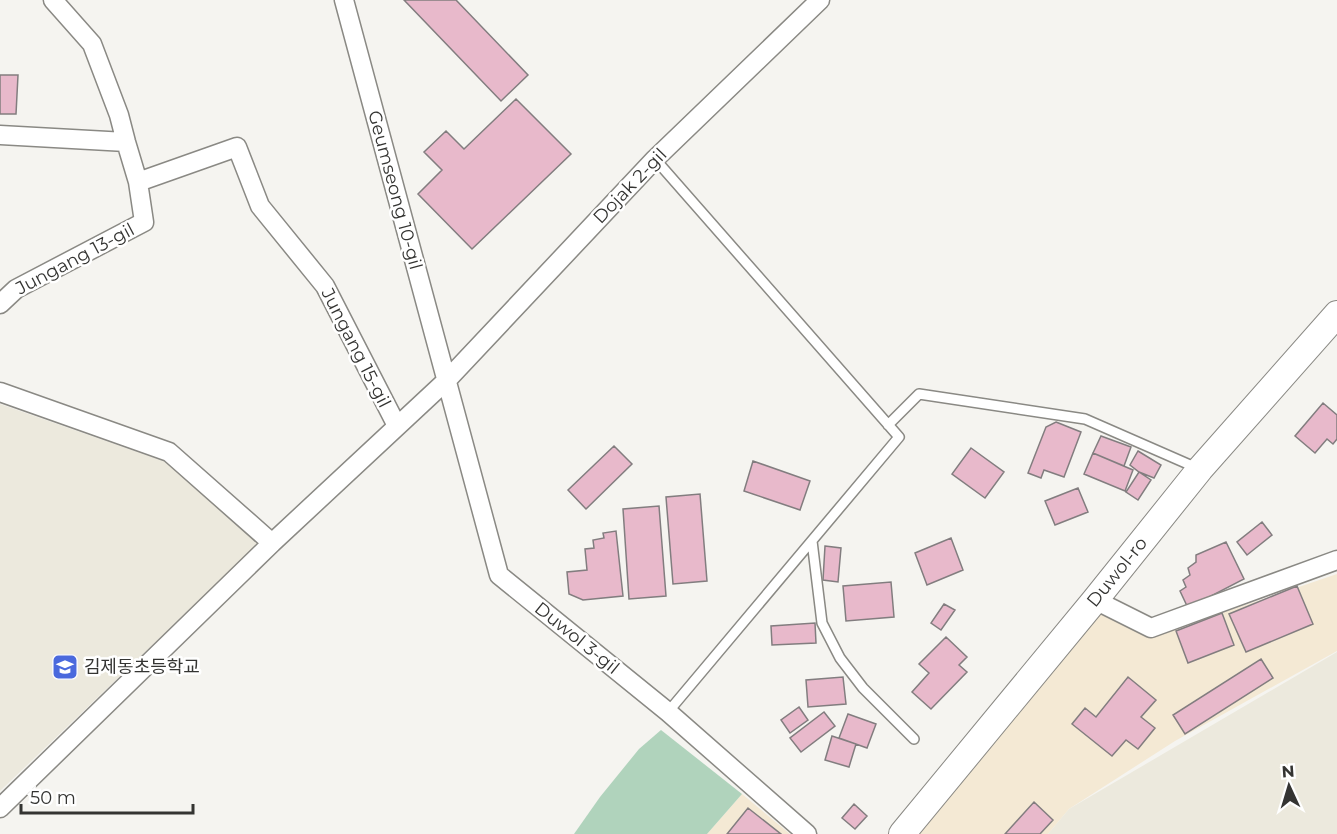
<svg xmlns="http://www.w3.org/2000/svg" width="1337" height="834" font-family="Montserrat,'Noto Sans KR',sans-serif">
  <rect width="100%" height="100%" fill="#f5f4f0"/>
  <path fill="#f4e9d4" d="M 1337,574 L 1337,651 L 1175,741 L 1069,809 L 1048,834 L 913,834 L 1096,609 L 1151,637 Z
    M 742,794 L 790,834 L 707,834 Z"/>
  <path fill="#ece9dd" d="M 0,404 L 166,462 L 259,543 L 0,791 Z
    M 1337,652 L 1337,834 L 1048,834 L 1069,809 Z"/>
  <path fill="#b0d3bc" d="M 661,730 L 742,794 L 707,834 L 574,834 L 600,797 L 639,749 Z"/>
  <path fill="#e8b9cb" stroke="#827d7f" stroke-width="1.5" d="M 404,0 L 456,0 L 528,75 L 501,101 Z
    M 0,75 L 18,75 L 16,114 L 0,114 Z
    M 516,99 L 571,154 L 472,249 L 418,194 L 442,170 L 424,152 L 446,131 L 464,149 Z
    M 1323,403 L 1337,415 L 1337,439 L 1333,444 L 1327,439 L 1315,453 L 1295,436 Z
    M 1056,422 L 1081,432 L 1064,477 L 1044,470 L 1041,478 L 1028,473 L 1046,427 Z
    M 1101,436 L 1131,447 L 1124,466 L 1093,453 Z
    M 614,446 L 632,464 L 586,509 L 568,490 Z
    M 971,448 L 1004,472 L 985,498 L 952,474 Z
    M 1138,451 L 1161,465 L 1154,478 L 1139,472 L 1130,465 Z
    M 1093,453 L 1133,470 L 1125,491 L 1084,474 Z
    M 753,461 L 810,481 L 800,510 L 744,491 Z
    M 1139,472 L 1151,480 L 1138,500 L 1126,492 Z
    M 1078,488 L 1088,512 L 1055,525 L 1045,501 Z
    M 700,494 L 707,581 L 673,584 L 666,497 Z
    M 659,506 L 666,596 L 629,599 L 623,509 Z
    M 1262,522 L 1272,535 L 1247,555 L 1237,542 Z
    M 616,531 L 623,596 L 583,600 L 569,594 L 567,572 L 587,570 L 585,549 L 594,548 L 593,540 L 604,538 L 603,533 Z
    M 951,538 L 963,570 L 927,585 L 915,553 Z
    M 1226,542 L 1244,579 L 1188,608 L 1180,591 L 1186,587 L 1183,580 L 1190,575 L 1188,568 L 1196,562 L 1196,555 Z
    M 825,546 L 841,548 L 838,582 L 823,580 Z
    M 891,582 L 894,617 L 846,621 L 843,586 Z
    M 1297,586 L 1313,624 L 1246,652 L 1229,614 Z
    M 944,604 L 955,610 L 941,630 L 931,623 Z
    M 1222,613 L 1234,645 L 1188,663 L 1176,631 Z
    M 815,623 L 816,643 L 772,645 L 771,626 Z
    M 946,637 L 967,657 L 959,665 L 967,672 L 931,709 L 912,692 L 929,673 L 919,664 Z
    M 1261,659 L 1273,678 L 1185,734 L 1173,715 Z
    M 843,677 L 846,704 L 808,707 L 806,680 Z
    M 1128,677 L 1156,700 L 1141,717 L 1155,728 L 1138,749 L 1126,740 L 1112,756 L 1072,724 L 1085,708 L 1096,717 Z
    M 799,707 L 808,720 L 790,733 L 781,720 Z
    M 824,712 L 835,726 L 801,752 L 790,738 Z
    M 848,714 L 876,724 L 867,748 L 839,738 Z
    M 832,736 L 856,744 L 849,767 L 825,760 Z
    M 1034,802 L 1053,820 L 1040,834 L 1005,834 Z
    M 854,804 L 867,816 L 855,829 L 842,818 Z
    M 748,808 L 781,834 L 727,834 Z"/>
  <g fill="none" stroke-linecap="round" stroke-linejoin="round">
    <g stroke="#8a8984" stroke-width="12">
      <path id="service" d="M 655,159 L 899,437 L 668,712
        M 888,425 L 919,394 L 1085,419 L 1197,468
        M 812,541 L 822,623 L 840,658 L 863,688 L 914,739"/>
    </g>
    <g stroke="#8a8984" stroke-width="21">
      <path id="minor" d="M 344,0 L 499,575 L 668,712 L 807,834
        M 0,135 L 126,142
        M 138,182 L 237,147 L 260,206 L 325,286 L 397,426
        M 0,304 L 16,289 L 144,222 L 138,182 L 126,142 L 119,115 L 92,44 L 53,0
        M 0,392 L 169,452 L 272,543
        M 1095,600 L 1151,628 L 1337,560
        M 0,808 L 272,543 L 447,380 L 655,159 L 820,0"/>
    </g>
    <g stroke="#8a8984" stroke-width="28">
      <path id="secondary" d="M 902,834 L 1095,600 L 1200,469 L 1337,314"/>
    </g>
    <use href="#service" stroke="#fff" stroke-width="9"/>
    <use href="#minor" stroke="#fff" stroke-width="18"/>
    <use href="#secondary" stroke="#fff" stroke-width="26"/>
  </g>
  <defs>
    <g id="school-square" transform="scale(1.35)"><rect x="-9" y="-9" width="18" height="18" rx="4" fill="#4a69dd" stroke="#fff"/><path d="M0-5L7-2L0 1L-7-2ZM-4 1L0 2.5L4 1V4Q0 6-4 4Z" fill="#fff"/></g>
  </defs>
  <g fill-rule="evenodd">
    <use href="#school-square" x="65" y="667"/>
  </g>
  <g text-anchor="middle" stroke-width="5" stroke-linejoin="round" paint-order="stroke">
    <g font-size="18" fill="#343432" stroke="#fff">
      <text transform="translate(630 186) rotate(-46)" y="6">Dojak 2-gil</text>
      <text transform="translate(395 190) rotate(75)" y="6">Geumseong 10-gil</text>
      <text transform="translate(75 259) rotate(-28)" y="6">Jungang 13-gil</text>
      <text transform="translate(356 348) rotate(63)" y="6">Jungang 15-gil</text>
      <text transform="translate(1117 572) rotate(-51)" y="6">Duwol-ro</text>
      <text transform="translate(577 638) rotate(39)" y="6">Duwol 3-gil</text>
    </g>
    <g font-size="18" fill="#343432" stroke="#fff" text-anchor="start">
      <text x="84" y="673">김제동초등학교</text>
    </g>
  </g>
  <g transform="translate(1289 786) rotate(356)" stroke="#ffffff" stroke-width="4.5" paint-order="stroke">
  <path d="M0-4.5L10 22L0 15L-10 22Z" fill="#343432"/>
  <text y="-9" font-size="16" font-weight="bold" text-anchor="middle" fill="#343432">N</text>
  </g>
  <path d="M21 804v9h172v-9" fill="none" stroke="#343432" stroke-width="3"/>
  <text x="30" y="804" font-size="18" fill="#343432" stroke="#ffffff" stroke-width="4.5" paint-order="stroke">50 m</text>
</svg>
